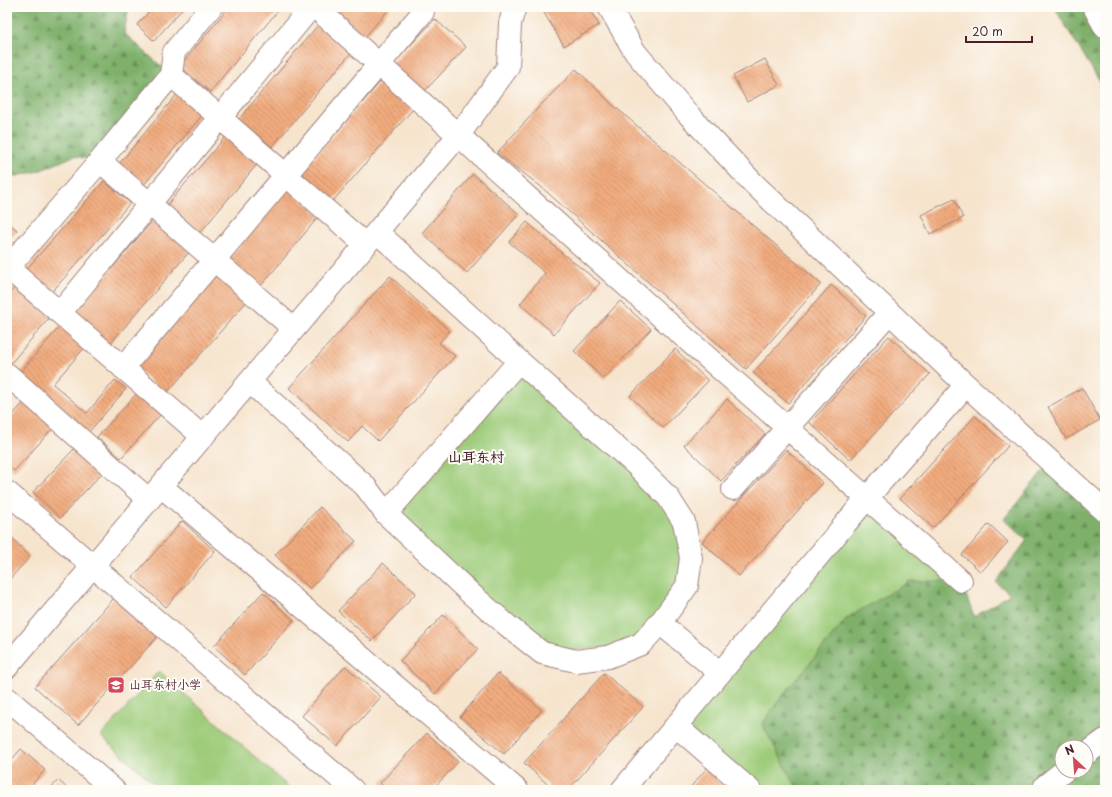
<svg xmlns="http://www.w3.org/2000/svg" width="1112" height="797" font-family="'Playpen Sans','LXGW WenKai TC',sans-serif">
  <defs>
    <pattern id="forest-firs" width="22" height="20" patternUnits="userSpaceOnUse"><rect width="22" height="20" fill="#7eb06a"/><path d="M5 1l3.5 6h-7zM16 11l3.5 6h-7z" fill="#698f57"/></pattern>
    <pattern id="building-back-hatch" width="6" height="6" patternUnits="userSpaceOnUse"><rect width="6" height="6" fill="#f1ab7e"/><path d="M-1 5l2 2M0 0l6 6M5-1l2 2" fill="none" stroke="#c58b67"/></pattern>
  </defs>
  <rect width="100%" height="100%" fill="#fdfcf7"/>
  <filter id="ink" filterUnits="userSpaceOnUse"><feTurbulence type="fractalNoise" baseFrequency=".025" numOctaves="2"/><feDisplacementMap in="SourceGraphic" scale="8" xChannelSelector="R" yChannelSelector="G"/><feConvolveMatrix kernelMatrix="1 2 1 2 8 2 1 2 1" color-interpolation-filters="sRGB"/></filter>
  <filter id="wash" filterUnits="userSpaceOnUse"><feTurbulence type="fractalNoise" baseFrequency=".012" numOctaves="4" result="noise"/><feDisplacementMap in="SourceGraphic" scale="16" xChannelSelector="R" yChannelSelector="G"/><feGaussianBlur stdDeviation="0.9" result="paint"/><feColorMatrix in="noise" values="0 0 0 0 0 0 0 0 0 0 0 0 0 0 0 0 0 1.4 0 .05"/><feComposite in="paint" operator="in"/></filter>
  <g filter="url(#wash)">
    <rect width="100%" height="100%" fill="#f6e4cd"/>
    <path fill="url(#forest-firs)" stroke="#64684a" fill-rule="evenodd" d="M 7,7 L 129,7 L 124,33 L 171,75 L 100,161 L 74,156 L 39,171 L 7,178 Z
      M 1055,7 L 1105,7 L 1105,90 L 1060,17 Z
      M 1050,462 L 1105,511 L 1105,790 L 798,790 L 762,724 L 779,700 L 847,618 L 910,581 L 961,581 L 974,617 L 1010,594 L 996,582 L 1027,540 L 1004,519 ZM 1062,747 L 1086,747 L 1086,771 L 1062,771 Z"/>
    <path fill="#9ecc7a" stroke="#747652" d="M 519,361 L 668,497 L 691,558 L 641,644 L 542,653 L 386,514 Z
      M 867,498 L 961,581 L 910,581 L 847,618 L 779,700 L 762,724 L 798,790 L 750,790 L 676,726 Z
      M 159,671 L 292,790 L 161,790 L 101,736 Z"/>
    <g id="blocks">
      <path fill="url(#building-back-hatch)" d="M 153,7 L 184,7 L 154,41 L 137,25 Z
        M 229,7 L 281,7 L 210,92 L 180,66 Z
        M 336,7 L 391,7 L 365,37 L 334,9 Z
        M 542,7 L 588,7 L 599,25 L 564,46 L 541,8 Z
        M 435,19 L 466,47 L 423,93 L 392,65 Z
        M 318,25 L 351,53 L 272,147 L 239,119 Z
        M 765,59 L 779,85 L 747,102 L 733,76 Z
        M 576,69 L 613,105 L 650,137 L 821,284 L 746,369 L 539,185 L 497,153 L 537,109 Z
        M 381,81 L 413,109 L 333,201 L 301,173 Z
        M 179,92 L 204,113 L 143,186 L 118,165 Z
        M 227,135 L 259,162 L 199,234 L 166,206 Z
        M 473,174 L 519,214 L 467,273 L 422,233 Z
        M 104,181 L 130,203 L 51,293 L 25,271 Z
        M 288,189 L 320,215 L 260,287 L 228,260 Z
        M 954,199 L 963,218 L 930,234 L 921,215 Z
        M 154,219 L 190,251 L 109,345 L 73,314 Z
        M 7,222 L 17,230 L 7,241 Z
        M 527,222 L 562,253 L 600,283 L 554,334 L 520,304 L 545,273 L 509,242 Z
        M 216,274 L 247,301 L 166,394 L 135,367 Z
        M 390,276 L 450,331 L 439,343 L 455,356 L 378,441 L 362,426 L 348,442 L 289,388 Z
        M 831,285 L 866,316 L 788,403 L 753,373 Z
        M 16,286 L 51,316 L 11,363 L 7,359 L 7,296 Z
        M 620,301 L 651,329 L 604,379 L 574,351 Z
        M 61,325 L 86,346 L 53,384 L 87,413 L 115,380 L 126,389 L 88,433 L 19,374 Z
        M 889,336 L 930,374 L 850,460 L 810,423 Z
        M 675,349 L 708,381 L 663,428 L 630,396 Z
        M 1082,388 L 1100,420 L 1066,439 L 1048,407 Z
        M 138,392 L 162,413 L 121,458 L 97,437 Z
        M 727,399 L 765,434 L 721,481 L 684,445 Z
        M 26,400 L 55,426 L 14,471 L 7,464 L 7,421 Z
        M 975,416 L 1008,446 L 933,528 L 900,498 Z
        M 76,447 L 103,472 L 60,518 L 33,492 Z
        M 786,450 L 823,483 L 739,576 L 702,542 Z
        M 320,507 L 356,541 L 310,589 L 275,555 Z
        M 182,521 L 215,551 L 166,607 L 133,577 Z
        M 989,524 L 1008,542 L 981,572 L 962,555 Z
        M 7,532 L 30,557 L 7,582 Z
        M 383,563 L 416,593 L 372,641 L 338,611 Z
        M 263,592 L 294,620 L 245,675 L 214,646 Z
        M 115,597 L 158,636 L 78,725 L 35,687 Z
        M 443,615 L 478,649 L 435,694 L 400,661 Z
        M 345,666 L 381,697 L 337,746 L 302,716 Z
        M 498,673 L 542,710 L 504,754 L 460,717 Z
        M 604,673 L 643,707 L 568,790 L 554,790 L 524,763 Z
        M 427,733 L 458,762 L 432,790 L 387,790 L 380,783 Z
        M 21,749 L 45,770 L 27,790 L 7,790 L 7,765 Z
        M 707,768 L 734,790 L 688,790 Z
        M 58,780 L 69,790 L 49,790 Z"/>
    </g>
  </g>
  <g filter="url(#ink)">
    <use href="#blocks" fill-opacity="0" stroke="#a0827c" stroke-width="1"/>
    <g fill="none" stroke-linecap="round" stroke-linejoin="round">
      <g stroke="#a0827c" stroke-width="24">
        <path id="minor" d="M 315,7 L 666,321 L 961,581
          M 609,7 L 635,52 L 687,113 L 753,183 L 966,385 L 1105,511
          M 1094,7 L 1105,27
          M 171,75 L 366,245
          M 100,161 L 294,329
          M 8,268 L 203,437
          M 7,269 L 100,161 L 171,75 L 174,52 L 211,7
          M 60,313 L 311,7
          M 123,368 L 423,12
          M 7,374 L 149,500
          M 250,382 L 365,486 L 386,514 L 470,593 L 508,626 L 542,653 L 576,661 L 608,657 L 641,644 L 660,623 L 687,586 L 691,558 L 684,522 L 668,497 L 636,465 L 519,361 L 377,232
          M 161,486 L 517,790
          M 733,489 L 889,313
          M 7,492 L 353,790
          M 386,514 L 519,361
          M 660,623 L 720,673
          M 7,667 L 458,136 L 508,67 L 510,23 L 515,7
          M 7,698 L 114,790
          M 676,726 L 750,790
          M 1086,754 L 1105,740
          M 622,790 L 867,498 L 966,385
          M 1043,790 L 1045,786 L 1064,771"/>
      </g>
      <use href="#minor" stroke="#fff" stroke-width="22"/>
    </g>
  </g>
  <defs>
    <g id="school-square" transform="scale(0.9)"><rect x="-9" y="-9" width="18" height="18" rx="4" fill="#d1495b" stroke="#fdfcf7"/><path d="M0-5L7-2L0 1L-7-2ZM-4 1L0 2.5L4 1V4Q0 6-4 4Z" fill="#fff"/></g>
  </defs>
  <g fill-rule="evenodd">
    <use href="#school-square" x="116" y="685"/>
  </g>
  <g text-anchor="middle" stroke-width="4" stroke-linejoin="round" paint-order="stroke">
    <g font-size="12" fill="#4a1f2b" stroke="#fdfcf7" text-anchor="start">
      <text x="129" y="689">山耳东村小学</text>
    </g>
    <g font-size="14" font-weight="bold" fill="#4a1f2b" stroke="#fdfcf7">
      <text x="476" y="462">山耳东村</text>
    </g>
  </g>
  <rect width="1112" height="797" fill="none" stroke="#fdfcf7" stroke-width="24"/>
  <g transform="translate(1074 759) rotate(334)"><circle r="19" fill="#fdfcf7" stroke="#b5a4a5"/>
  <path d="M0-3L7 15L0 10L-7 15Z" fill="#d1495b"/>
  <text y="-6" font-size="11" font-weight="bold" text-anchor="middle" fill="#4a1f2b">N</text>
  </g>
  <path d="M966 36v6h66v-6" fill="none" stroke="#4a1f2b" stroke-width="2"/>
  <text x="972" y="36" font-size="12" fill="#4a1f2b" stroke="#fdfcf7" stroke-width="3" paint-order="stroke">20 m</text>
</svg>
